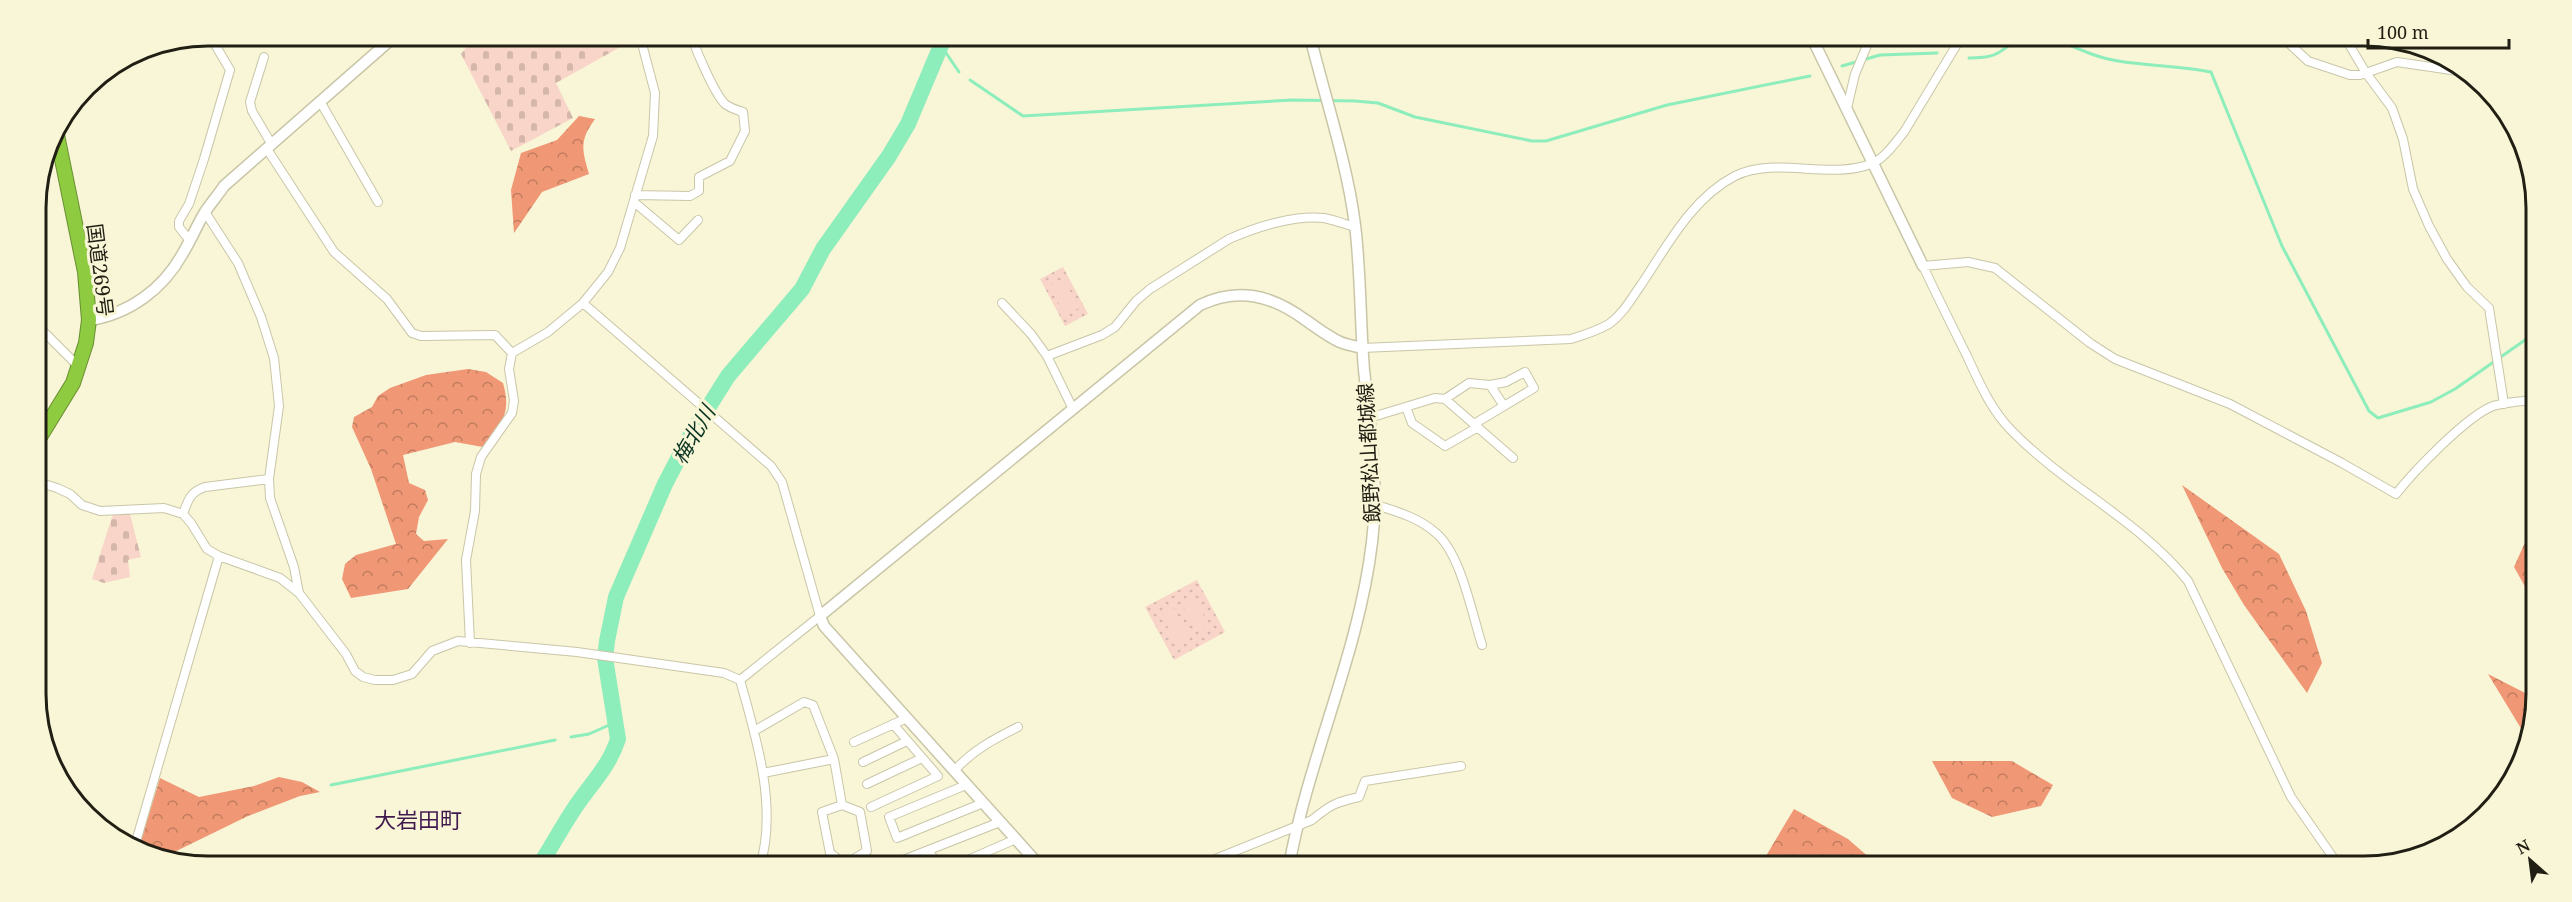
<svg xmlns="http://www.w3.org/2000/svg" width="2572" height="902" font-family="'Noto Serif','Noto Sans JP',serif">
  <defs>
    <pattern id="grass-dots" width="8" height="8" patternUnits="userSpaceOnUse" patternTransform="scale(1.5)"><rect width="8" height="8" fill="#f8d5c8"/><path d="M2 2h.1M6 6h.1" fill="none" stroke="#d4b6ab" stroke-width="1.8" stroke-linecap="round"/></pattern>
    <pattern id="forest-crowns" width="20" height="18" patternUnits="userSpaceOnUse" patternTransform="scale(1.5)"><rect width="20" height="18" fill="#f09875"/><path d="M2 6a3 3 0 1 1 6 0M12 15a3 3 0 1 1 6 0" fill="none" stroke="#c27b5f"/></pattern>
    <pattern id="cemetery-stones" width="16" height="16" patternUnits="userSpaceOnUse" patternTransform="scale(1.5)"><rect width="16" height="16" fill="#f8d5c8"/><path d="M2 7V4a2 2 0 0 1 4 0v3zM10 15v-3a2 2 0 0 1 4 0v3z" fill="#d4b6ab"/></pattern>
  </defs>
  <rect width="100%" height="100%" fill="#f9f5d7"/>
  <path fill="url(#grass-dots)" d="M 1063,267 L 1088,314 L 1065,326 L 1040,279 Z
    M 1197,580 L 1225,632 L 1174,660 L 1145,607 Z"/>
  <path fill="url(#forest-crowns)" d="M 579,116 L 595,119 C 579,141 582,150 589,174 L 542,192 L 514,233 L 511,190 L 521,153 L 557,140 Z
    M 468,369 L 486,372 L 503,383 C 512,414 501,424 483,447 L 455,442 L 403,455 L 409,483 L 425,490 L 428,500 L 419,517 L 416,534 L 424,541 L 448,539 L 408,589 L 351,598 L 342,579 L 345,564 L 356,555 L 396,544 L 371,469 L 352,427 L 354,417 L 372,407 L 378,396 L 390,388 L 426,375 Z
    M 2182,485 L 2279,554 L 2306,611 L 2322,663 L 2307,693 L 2244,605 L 2222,568 Z
    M 2532,527 L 2535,527 L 2536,595 L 2527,590 L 2514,567 Z
    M 2488,674 L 2535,698 L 2528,740 Z
    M 1932,761 L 2012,761 L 2053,785 L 2041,806 L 1992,817 L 1952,798 Z
    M 279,777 L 302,782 L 320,792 L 300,796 L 248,816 L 162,858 L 153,857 L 139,847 L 160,778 L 199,797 L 254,786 Z
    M 1794,809 L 1848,839 L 1879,866 L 1760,866 Z"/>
  <path fill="url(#cemetery-stones)" d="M 475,36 L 640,36 L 556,83 L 573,118 L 511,151 L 461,54 Z
    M 113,514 L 130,514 L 141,557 L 128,560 L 130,577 L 104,583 L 92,579 Z"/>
  <path fill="#f8d5c8" d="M 1064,279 L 1079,308 L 1065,315 L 1049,286 Z
    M 1193,596 L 1209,625 L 1196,632 L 1181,603 Z
    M 1173,607 L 1189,636 L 1176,643 L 1161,614 Z"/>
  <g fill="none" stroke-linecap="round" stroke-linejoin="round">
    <path stroke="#8dedbb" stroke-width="3" d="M 2047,36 C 2070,45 2093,57 2118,61 C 2149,66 2180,66 2211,72 L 2282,246 L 2369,411 L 2378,418 L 2431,402 L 2455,389 L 2535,333
      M 942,47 L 959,72
      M 1969,58 C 2000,58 1998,52 2022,36
      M 1842,66 L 1880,55 L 1937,53
      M 970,80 L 1023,116 L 1292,100 L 1355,101 L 1378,103 L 1415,117 L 1532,141 L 1546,141 L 1667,105 L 1810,76
      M 571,737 L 589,734 L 616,722
      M 331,785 L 555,740"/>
    <path stroke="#8dedbb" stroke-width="16" d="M 539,866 C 552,846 563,825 576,806 C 591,784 610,765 618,739 L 605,658 L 607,641 L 616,597 L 665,484 L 689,438 L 728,376 L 802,289 L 823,249 L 889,156 L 908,124 L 945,36"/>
    <g stroke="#c9c6a8" stroke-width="10">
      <path id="street" d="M 2281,36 L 2308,61 L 2350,75 L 2360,75 L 2397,62 L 2458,71
        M 2344,36 L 2366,73 L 2392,108 L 2403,139 L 2413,189 L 2429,226 L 2447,259 L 2467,287 L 2489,308 L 2504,404
        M 264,57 L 250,102 L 252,111 L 272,145
        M 321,103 L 378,202
        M 1847,108 L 1855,74 L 1871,36
        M 267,149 L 334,252 L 387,299 L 412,333 L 421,336 L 495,335 L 512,353
        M 635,195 L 690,196 L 699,191 L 699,177 L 730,161 L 745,131 L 743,112 C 737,110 730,108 725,104 C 714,93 697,52 691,36
        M 634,202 L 679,240 L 698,220
        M 36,204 L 43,171
        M 205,212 L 238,263 L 261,317 L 274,358 L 279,406 L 269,479 L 270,498 L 294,567 L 299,593
        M 190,241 L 179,227 L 179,221 L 189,204 L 204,159 L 230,70 L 210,36
        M 583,303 L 771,466 L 782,482 L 820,616 L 740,680
        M 1002,303 L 1031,334 L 1047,356
        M 37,325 L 79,367
        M 1362,348 L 1571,339 C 1584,335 1597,331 1609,324 C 1623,314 1631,299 1641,285 C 1667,246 1692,198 1735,176 C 1776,156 1828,180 1871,164 C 1884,159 1895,143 1904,132 L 1962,36
        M 1445,399 L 1513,458
        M 1406,407 L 1412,423 L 1445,446 L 1478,427
        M 1073,409 L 1047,356 L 1102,335 L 1115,327 L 1136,301 L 1150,289 L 1229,239 C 1256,227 1294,215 1324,218 C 1334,220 1345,224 1355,227
        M 1369,418 L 1435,398 L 1445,399 L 1469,383 L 1490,385 L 1504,406 L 1534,388 L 1525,372 L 1506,382 L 1490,385
        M 1474,424 L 1504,406
        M 38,482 L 57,488 L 70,494 L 82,505 L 100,511 L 164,508 L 183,514 L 191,523 L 207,549 L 219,556 L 280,578 L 299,593 L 346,654 L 355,671 L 363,677 L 375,680 L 393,680 L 412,674 L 432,651 L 458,641 L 577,652 L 724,673 L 740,680
        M 1373,504 C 1395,511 1418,517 1436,533 C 1461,554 1472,614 1482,645
        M 183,514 C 188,500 190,492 205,487 L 269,479
        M 470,643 L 466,560 L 475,511 L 476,474 L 481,457 L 512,413 L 514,401 L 509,369 L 512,353 L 548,332 L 583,303 L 608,272 L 620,248 L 653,136 L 655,93 L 641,40 L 647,36
        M 740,680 C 756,737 778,807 760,866
        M 754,731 L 804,702 L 813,705 L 834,759 L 842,805 L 860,812 L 867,851 L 845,864 L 830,853 L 822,812 L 842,805
        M 854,742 L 907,718
        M 863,762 L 907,741
        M 954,771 C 973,750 994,739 1018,727
        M 763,773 L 834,759
        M 867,784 L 922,758
        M 966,785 L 889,817 L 897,838 L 983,803
        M 871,807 L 938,776 L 893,724
        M 135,845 L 219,556
        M 929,851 L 938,866
        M 888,866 L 1000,822
        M 954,866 L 1016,839
        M 1015,866 L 1033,858
        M 1198,866 L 1312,820 C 1330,805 1336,802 1359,797 L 1365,781 L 1461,766
        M 2339,866 L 2291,797 L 2188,581 C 2139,520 2065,486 2011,430 C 1991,410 1979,382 1967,356 C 1952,326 1937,296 1923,266 L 1968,262 L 1995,268 L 2090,343 L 2115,359 L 2230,404 L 2342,463 L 2396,494 C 2414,471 2467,416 2493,406 C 2506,402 2522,401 2535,400"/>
    </g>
    <g stroke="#c9c6a8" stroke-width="13">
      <path id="secondary" d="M 1811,36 L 1923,266
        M 89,320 C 130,314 164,288 183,253 C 191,240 197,225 205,212 C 211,203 218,195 224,186 L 395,36
        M 1040,866 L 824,626 L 820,616 L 1200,305 C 1238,287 1271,295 1304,319 C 1316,327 1327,336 1340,342 C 1347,345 1355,346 1362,348
        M 1289,866 C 1309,756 1359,653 1372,542 C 1379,486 1370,425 1364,370 C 1360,322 1361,273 1355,225 C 1347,162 1325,98 1310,36"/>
    </g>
    <g stroke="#688f31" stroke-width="16">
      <path id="highway" d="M 38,440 L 73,383 L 86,343 L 89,320 L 85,272 L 56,130"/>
    </g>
    <use href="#street" stroke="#fff" stroke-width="8"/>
    <use href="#secondary" stroke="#fff" stroke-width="10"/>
    <use href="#highway" stroke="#8ecb41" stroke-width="14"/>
  </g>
  <g text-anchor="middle" stroke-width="6" stroke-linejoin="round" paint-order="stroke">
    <g font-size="20" fill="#211f14" stroke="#f9f5d7">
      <text transform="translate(100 270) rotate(83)" y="7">国道269号</text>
      <text transform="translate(1369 453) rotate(-93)" y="7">飯野松山都城線</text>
    </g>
    <g font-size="21" font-style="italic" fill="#093421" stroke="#f9f5d7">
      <text transform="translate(694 435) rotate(-60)" y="7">梅北川</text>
    </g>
    <g font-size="22" fill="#3f194e" stroke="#f9f5d7">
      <text x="418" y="828">大岩田町</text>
    </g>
  </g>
  <path d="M0 0H2572V902H0ZM208 46H2364A162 162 0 0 1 2526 208V694A162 162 0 0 1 2364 856H208A162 162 0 0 1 46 694V208A162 162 0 0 1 208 46Z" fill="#f9f5d7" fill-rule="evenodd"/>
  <path fill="none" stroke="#211f14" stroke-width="3" d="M208 46H2364A162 162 0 0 1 2526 208V694A162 162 0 0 1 2364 856H208A162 162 0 0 1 46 694V208A162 162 0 0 1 208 46Z"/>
  <g transform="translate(2530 860) rotate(332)" stroke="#f9f5d7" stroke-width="4.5" paint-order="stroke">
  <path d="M0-4.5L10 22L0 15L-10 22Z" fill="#211f14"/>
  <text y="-9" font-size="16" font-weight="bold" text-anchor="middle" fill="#211f14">N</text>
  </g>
  <path d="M2368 39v9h141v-9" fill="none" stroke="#211f14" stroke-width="3"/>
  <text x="2377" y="39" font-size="18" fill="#211f14" stroke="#f9f5d7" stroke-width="4.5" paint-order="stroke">100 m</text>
</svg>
